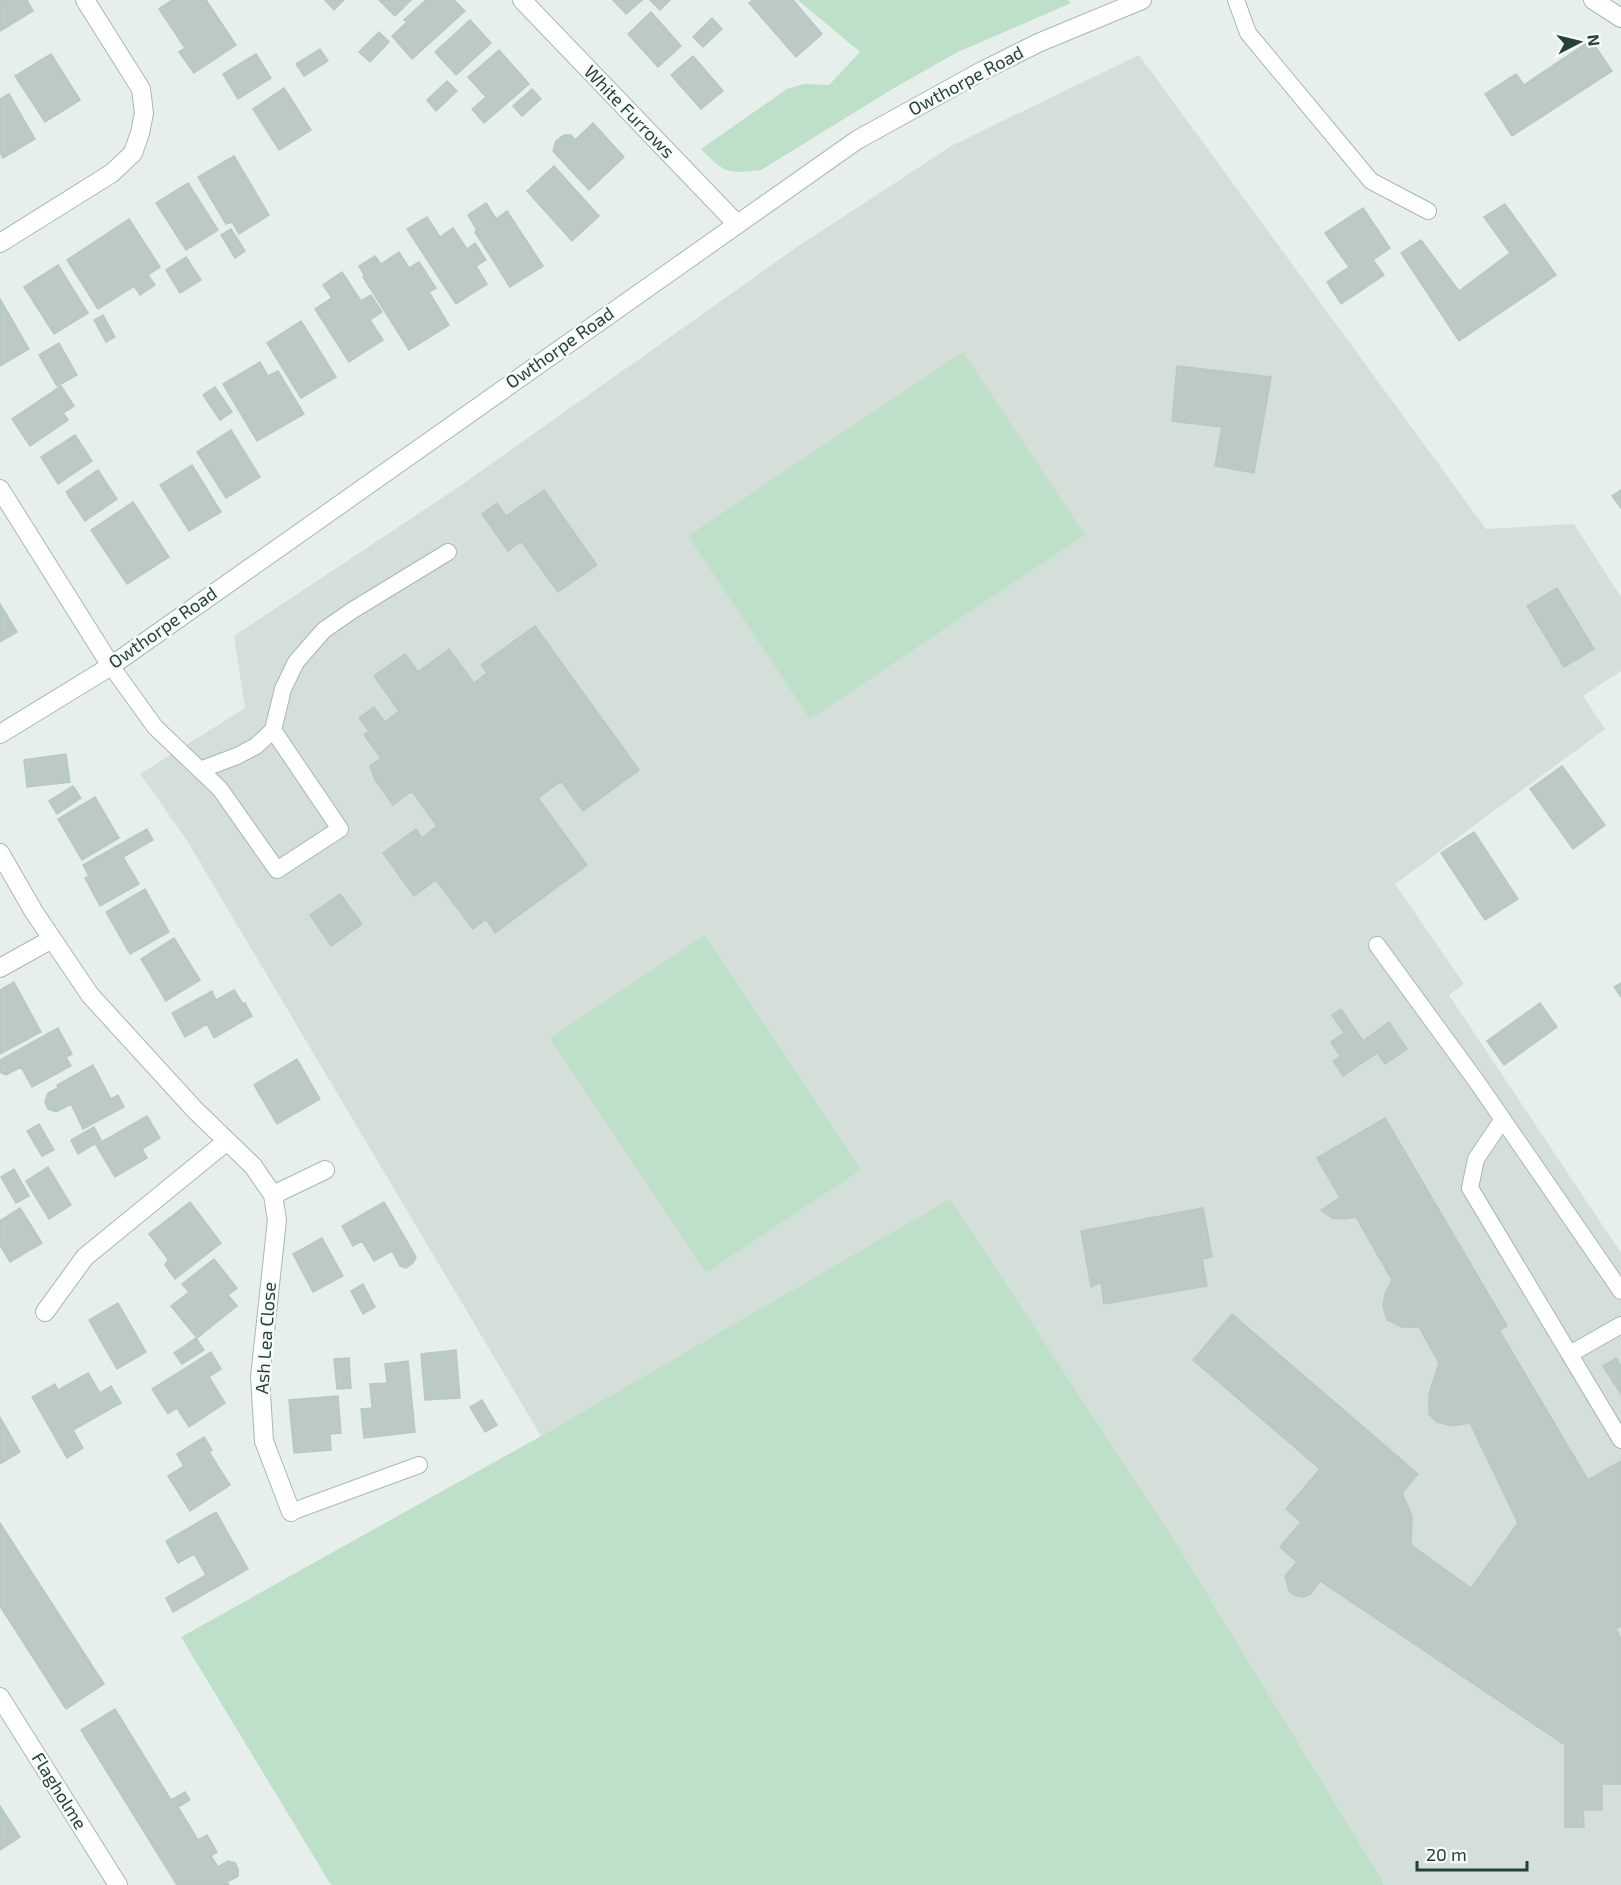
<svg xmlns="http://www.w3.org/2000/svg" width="1621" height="1885" font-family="'Exo 2',sans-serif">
  <rect width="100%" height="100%" fill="#e6efeb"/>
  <path fill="#d4dfda" d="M 1139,55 L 1486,529 L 1574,524 L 1621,597 L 1621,671 L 1583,696 L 1605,729 L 1395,884 L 1464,984 L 1449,995 L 1621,1253 L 1621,1885 L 1385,1885 L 1175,1541 L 950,1200 L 541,1436 L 186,839 L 140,774 L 245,708 L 234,636 L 460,486 L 797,247 L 953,145 Z"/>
  <path fill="#bfe0c8" d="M 798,0 L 1068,0 L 1071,3 L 956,53 L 894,88 L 761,170 C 726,174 725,173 701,149 L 787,89 L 804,84 L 829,85 L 860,52 Z
    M 963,352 L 1085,535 L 810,719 L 688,536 Z
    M 705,935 L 861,1170 L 706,1273 L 550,1038 Z
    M 950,1199 L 1175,1541 L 1385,1885 L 331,1885 L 181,1637 L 541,1436 Z"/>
  <path fill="#bbcac4" stroke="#b8c9c2" stroke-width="1.5" d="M 2,0 L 27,0 L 33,11 L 0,31 L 0,1 Z
    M 172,0 L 206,0 L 236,45 L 194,73 L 179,52 L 185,48 L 159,9 Z
    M 325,0 L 344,0 L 334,10 Z
    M 379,0 L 411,0 L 395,16 Z
    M 426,0 L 454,0 L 465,11 L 412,59 L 392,36 L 407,22 L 404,20 Z
    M 613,0 L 642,0 L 626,14 Z
    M 650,0 L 670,0 L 660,10 Z
    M 753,0 L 793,0 L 822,34 L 796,57 L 749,3 Z
    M 651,12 L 681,46 L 658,67 L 628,34 Z
    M 712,18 L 722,29 L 703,47 L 693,37 Z
    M 470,20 L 491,43 L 456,75 L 435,52 Z
    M 379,32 L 389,42 L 370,62 L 359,52 Z
    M 1591,40 L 1612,71 L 1512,136 L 1485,94 L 1516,74 L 1524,85 Z
    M 320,49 L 328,61 L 304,76 L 296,64 Z
    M 499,50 L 529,84 L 484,123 L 472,109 L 486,97 L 468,77 Z
    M 51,54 L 80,100 L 45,122 L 15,76 Z
    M 256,54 L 271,78 L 238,99 L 223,74 Z
    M 693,56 L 723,91 L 701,109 L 671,75 Z
    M 447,81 L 457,91 L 436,111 L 427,100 Z
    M 284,88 L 311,130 L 279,150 L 253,109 Z
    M 532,89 L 541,99 L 522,116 L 513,106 Z
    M 9,94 L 35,139 L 3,158 L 0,152 L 0,99 Z
    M 593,123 L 624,157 L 589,190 L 553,151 L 556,141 L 564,135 L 571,135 L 575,140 Z
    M 234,156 L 269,215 L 239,234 L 232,222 L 226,224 L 198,177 Z
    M 554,166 L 599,216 L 572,241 L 527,191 Z
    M 188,183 L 218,230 L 186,250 L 156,203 Z
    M 486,203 L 496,219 L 507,211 L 543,266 L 510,287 L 475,232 L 477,230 L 468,215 Z
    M 1505,204 L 1556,275 L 1459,341 L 1401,253 L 1421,240 L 1459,291 L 1510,253 L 1484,217 Z
    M 1363,208 L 1390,248 L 1373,260 L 1384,275 L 1341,304 L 1327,282 L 1349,267 L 1325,233 Z
    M 427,217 L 440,237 L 453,228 L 467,249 L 475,243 L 486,260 L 476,266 L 487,284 L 456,304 L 407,229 Z
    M 129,219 L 160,267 L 148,275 L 155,285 L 140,295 L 134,286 L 98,309 L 67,260 Z
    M 231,229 L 245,251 L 235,258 L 221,235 Z
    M 399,252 L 409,268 L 419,262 L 436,288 L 429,292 L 449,325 L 409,350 L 363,277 L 364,275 L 359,266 L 375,256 L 381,264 Z
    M 186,257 L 201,280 L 180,293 L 166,270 Z
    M 58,265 L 88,313 L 54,334 L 24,287 Z
    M 342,272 L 361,301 L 371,295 L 382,312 L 370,320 L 383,340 L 349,362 L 315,309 L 332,298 L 323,285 Z
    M 0,299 L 29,349 L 0,366 Z
    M 103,315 L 115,337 L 106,342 L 94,320 Z
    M 301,321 L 336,377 L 301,398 L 267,343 Z
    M 59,343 L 77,375 L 57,386 L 39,355 Z
    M 260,362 L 268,376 L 278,371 L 304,414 L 257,441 L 223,384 Z
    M 1177,366 L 1271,377 L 1254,473 L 1215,466 L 1222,427 L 1172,421 Z
    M 61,386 L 74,406 L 63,413 L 68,420 L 30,446 L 12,419 Z
    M 215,387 L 232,412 L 220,420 L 203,395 Z
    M 231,430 L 260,477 L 226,498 L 197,452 Z
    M 75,435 L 92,461 L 58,484 L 41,457 Z
    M 192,465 L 221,512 L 189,531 L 160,485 Z
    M 98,470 L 117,499 L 85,521 L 66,492 Z
    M 544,490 L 597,565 L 558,592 L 521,541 L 508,551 L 482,514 L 497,503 L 506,516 Z
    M 1621,490 L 1621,508 L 1612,496 Z
    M 133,502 L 169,557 L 127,584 L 91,530 Z
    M 1557,588 L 1594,649 L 1564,667 L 1527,606 Z
    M 0,604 L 17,632 L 0,642 Z
    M 535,626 L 639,770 L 583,811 L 561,781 L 538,798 L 587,865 L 495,933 L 486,919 L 473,929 L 436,880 L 414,896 L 383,853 L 416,829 L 422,838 L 437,826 L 412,791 L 393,805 L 375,780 L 370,766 L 381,758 L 364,735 L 369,731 L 359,718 L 374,707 L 385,722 L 399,711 L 374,676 L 405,654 L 418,672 L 449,649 L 474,683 L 487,673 L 481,665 Z
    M 66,754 L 70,782 L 27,787 L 24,760 Z
    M 1562,766 L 1605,825 L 1573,849 L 1530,789 Z
    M 73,786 L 81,798 L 57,814 L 49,801 Z
    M 95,797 L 119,838 L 82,860 L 58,819 Z
    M 147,829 L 153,840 L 123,857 L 139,884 L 100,906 L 85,878 L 89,876 L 83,865 Z
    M 1474,832 L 1518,899 L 1485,920 L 1441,853 Z
    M 145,889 L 169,932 L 130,954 L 106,912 Z
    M 340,894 L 362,924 L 331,946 L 310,915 Z
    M 174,938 L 200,980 L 166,1001 L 141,959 Z
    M 14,982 L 41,1032 L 0,1054 L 0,990 Z
    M 1621,983 L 1621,997 L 1614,987 Z
    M 234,990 L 243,1004 L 245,1003 L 252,1016 L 214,1038 L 207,1024 L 185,1037 L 172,1013 L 212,991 L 216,1000 Z
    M 1540,1003 L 1557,1027 L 1504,1065 L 1487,1041 Z
    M 1341,1009 L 1363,1041 L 1389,1022 L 1407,1049 L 1385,1064 L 1377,1053 L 1343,1076 L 1333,1061 L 1340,1056 L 1331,1042 L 1344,1033 L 1332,1015 Z
    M 58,1028 L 72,1054 L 66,1057 L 71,1066 L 32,1087 L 21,1067 L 6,1075 L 1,1073 L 0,1060 Z
    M 297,1059 L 320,1099 L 277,1124 L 254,1085 Z
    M 93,1065 L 111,1099 L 118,1095 L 124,1107 L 83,1129 L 71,1104 L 56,1112 L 48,1109 L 45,1102 L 48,1093 L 58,1088 L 57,1085 Z
    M 147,1116 L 160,1138 L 142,1149 L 147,1158 L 115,1177 L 96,1145 Z
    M 1385,1118 L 1507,1326 L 1499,1330 L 1588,1480 L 1621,1461 L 1621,1626 L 1616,1629 L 1621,1639 L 1621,1784 L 1602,1784 L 1602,1810 L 1583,1810 L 1584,1827 L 1565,1827 L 1565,1745 L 1320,1581 L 1311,1594 L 1304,1597 L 1296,1596 L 1289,1591 L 1285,1576 L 1297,1562 L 1280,1547 L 1301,1522 L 1286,1509 L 1320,1469 L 1193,1360 L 1232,1314 L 1418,1474 L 1402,1493 L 1412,1516 L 1411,1545 L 1471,1588 L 1518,1523 L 1470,1423 L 1452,1426 L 1437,1422 L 1429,1414 L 1429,1394 L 1439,1363 L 1419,1327 L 1402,1327 L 1387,1320 L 1383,1306 L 1385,1294 L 1392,1280 L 1356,1217 L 1344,1219 L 1332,1218 L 1321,1210 L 1340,1198 L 1317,1158 Z
    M 39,1124 L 54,1150 L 42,1156 L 27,1131 Z
    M 94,1127 L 101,1140 L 78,1154 L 71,1140 Z
    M 48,1167 L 71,1205 L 49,1219 L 26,1181 Z
    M 14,1169 L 29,1196 L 16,1203 L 1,1177 Z
    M 190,1202 L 221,1243 L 175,1279 L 165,1265 L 168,1259 L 149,1234 Z
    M 384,1202 L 416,1257 L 413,1263 L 406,1268 L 400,1266 L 392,1251 L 374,1261 L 362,1241 L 353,1246 L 342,1226 Z
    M 20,1208 L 42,1243 L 10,1262 L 0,1245 L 0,1221 Z
    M 1203,1208 L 1212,1257 L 1202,1259 L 1207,1286 L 1104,1304 L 1101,1282 L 1091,1287 L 1081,1231 Z
    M 322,1238 L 343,1276 L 313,1292 L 293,1254 Z
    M 214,1259 L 237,1288 L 228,1295 L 237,1306 L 197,1338 L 171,1306 L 189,1292 L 182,1284 Z
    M 363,1284 L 375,1307 L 363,1314 L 351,1291 Z
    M 118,1303 L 146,1352 L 117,1369 L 89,1320 Z
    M 196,1338 L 204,1350 L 182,1364 L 174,1353 Z
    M 456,1350 L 460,1398 L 425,1400 L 421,1354 Z
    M 211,1352 L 221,1369 L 209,1377 L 225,1403 L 189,1427 L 177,1408 L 168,1414 L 152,1389 Z
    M 349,1358 L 351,1388 L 337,1389 L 334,1359 Z
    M 1616,1358 L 1621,1366 L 1621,1394 L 1603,1366 Z
    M 408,1361 L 415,1432 L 364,1438 L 361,1409 L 372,1408 L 370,1384 L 387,1383 L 385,1364 Z
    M 88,1373 L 100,1393 L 111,1386 L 121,1403 L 73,1430 L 83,1448 L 67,1458 L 32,1397 L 55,1384 L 58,1390 Z
    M 338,1396 L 341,1433 L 330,1434 L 331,1450 L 294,1453 L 289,1400 Z
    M 482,1400 L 497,1425 L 485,1432 L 470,1407 Z
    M 0,1417 L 20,1452 L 0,1464 Z
    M 204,1437 L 212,1450 L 209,1452 L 230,1485 L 190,1511 L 168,1476 L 184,1466 L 177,1454 Z
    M 216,1512 L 248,1569 L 173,1612 L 166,1598 L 206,1575 L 194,1554 L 178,1563 L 166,1541 Z
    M 0,1523 L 104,1684 L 66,1709 L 0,1606 Z
    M 115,1709 L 171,1800 L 185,1792 L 190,1800 L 178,1807 L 198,1840 L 207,1835 L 217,1852 L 211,1856 L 218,1867 L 228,1861 L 235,1863 L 238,1869 L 238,1876 L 227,1882 L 229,1885 L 177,1885 L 81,1730 Z
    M 0,1806 L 20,1837 L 0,1850 Z"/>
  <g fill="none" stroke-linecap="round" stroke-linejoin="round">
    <g stroke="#a8b8b2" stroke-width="18">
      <path id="service" d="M 1236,0 L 1248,33 L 1371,181 L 1428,211
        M 111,666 L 155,727 L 220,789 L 277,870 L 340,829 L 273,730
        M 200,770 L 237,756 L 256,746 L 273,730 L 283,689 L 296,662 L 324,630 L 353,610 L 448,552
        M 1377,945 L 1477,1082 L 1621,1291
        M 1503,1119 L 1476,1159 L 1470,1188 L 1621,1440
        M 1570,1354 L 1621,1325
        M 291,1512 L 419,1465"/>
    </g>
    <g stroke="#a8b8b2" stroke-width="20">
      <path id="minor" d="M 522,0 L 737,224
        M 1593,0 L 1621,18
        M 0,243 L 112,173 L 133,153 L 140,133 L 144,113 L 141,89 L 85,0
        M 0,489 L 111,666
        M 0,853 L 34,912 L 90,995 L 195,1110 L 253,1166 L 273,1195 L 277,1220 L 260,1377 L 264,1441 L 291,1512
        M 0,968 L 52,939
        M 273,1195 L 325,1170
        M 45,1312 L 85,1257 L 227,1141
        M 0,1697 L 118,1885"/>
    </g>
    <g stroke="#a8b8b2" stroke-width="20">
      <path id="tertiary" d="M 0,734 L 111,666 L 857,140 L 982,71 L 1038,43 L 1142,0"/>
    </g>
    <use href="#service" stroke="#fff" stroke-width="16"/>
    <use href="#minor" stroke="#fff" stroke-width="18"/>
    <use href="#tertiary" stroke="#fff" stroke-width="18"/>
  </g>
  <g text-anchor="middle" stroke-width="5" stroke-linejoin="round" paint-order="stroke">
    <g font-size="18" fill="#24423a" stroke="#f7fbf9">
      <text transform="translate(966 81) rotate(-28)" y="6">Owthorpe Road</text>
      <text transform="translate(629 112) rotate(46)" y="6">White Furrows</text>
      <text transform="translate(560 348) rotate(-35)" y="6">Owthorpe Road</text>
      <text transform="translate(163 628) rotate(-35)" y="6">Owthorpe Road</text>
      <text transform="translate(266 1338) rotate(-86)" y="6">Ash Lea Close</text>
      <text transform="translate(59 1791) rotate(58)" y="6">Flagholme</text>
    </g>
  </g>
  <g transform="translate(1579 42) rotate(83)" stroke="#f7fbf9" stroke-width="4.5" paint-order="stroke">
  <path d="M0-4.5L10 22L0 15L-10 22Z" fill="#24423a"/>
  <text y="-9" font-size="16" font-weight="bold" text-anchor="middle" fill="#24423a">N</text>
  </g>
  <path d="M1417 1861v9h110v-9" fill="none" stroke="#24423a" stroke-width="3"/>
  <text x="1426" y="1861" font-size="18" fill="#24423a" stroke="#f7fbf9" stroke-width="4.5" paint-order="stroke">20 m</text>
</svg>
